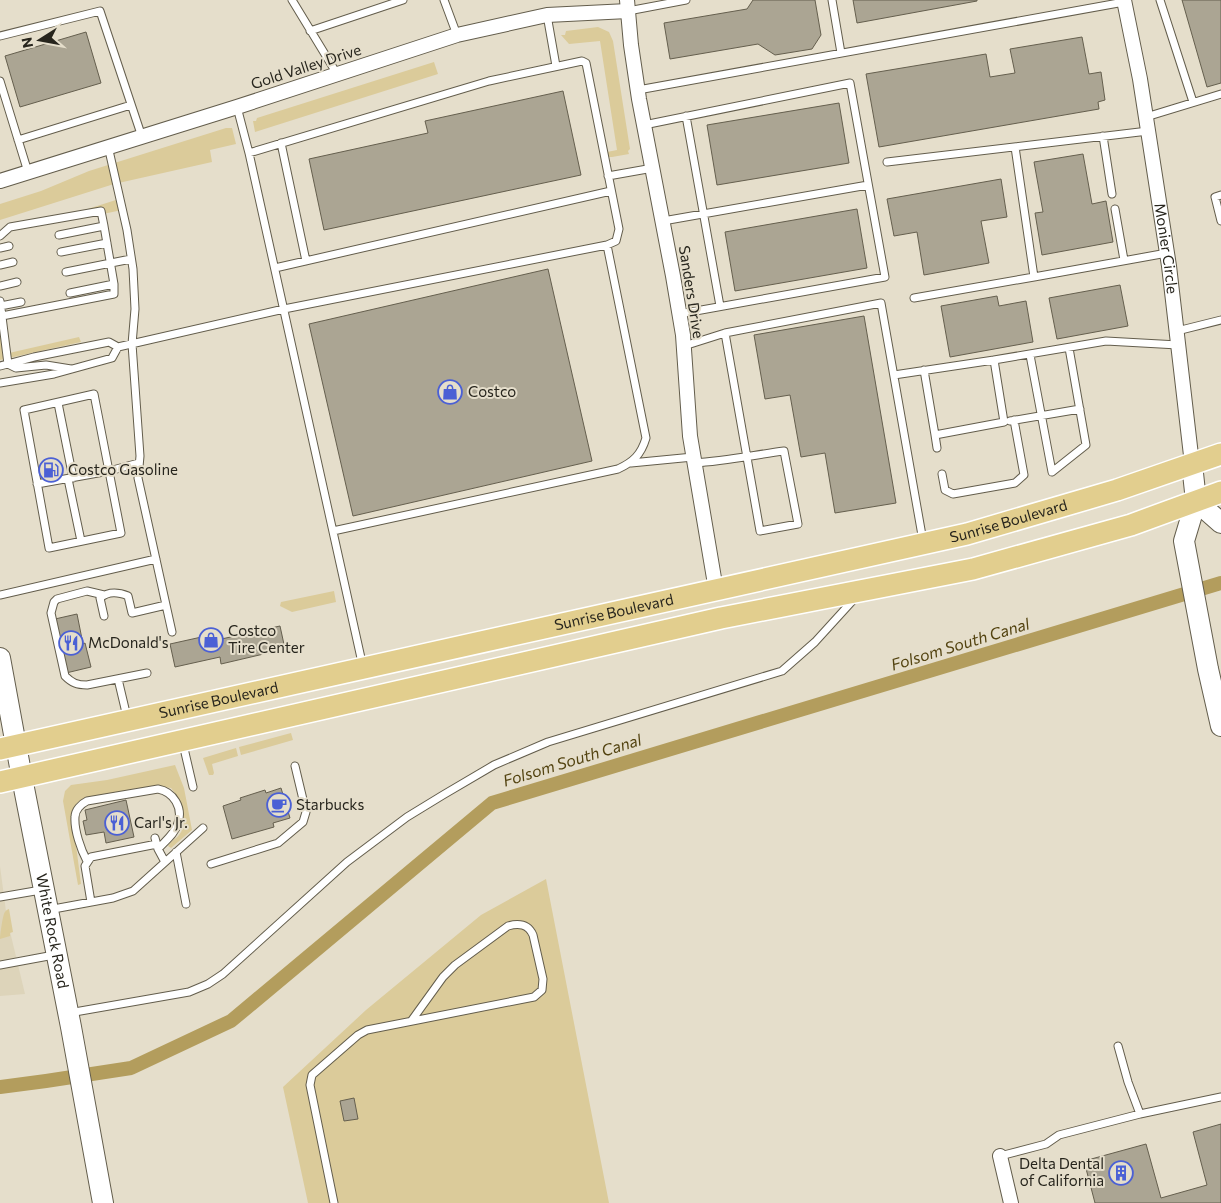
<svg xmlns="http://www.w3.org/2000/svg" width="1221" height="1203" font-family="Commissioner,sans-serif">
  <rect width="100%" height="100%" fill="#e5decb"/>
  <path fill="#ddd4ba" d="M 0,866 L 7,919 L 25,994 L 0,996 Z"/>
  <path fill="#dbcb9a" d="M 598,27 L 609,32 L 613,41 L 630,149 L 628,151 L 629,154 L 612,157 L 609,157 L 607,152 L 617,150 L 600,41 L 569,44 L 561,35 L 565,35 L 566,31 Z
    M 434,62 L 438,74 L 255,132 L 253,121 L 256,121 L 257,118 Z
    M 226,128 L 232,128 L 236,144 L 210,150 L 212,162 L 114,184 L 0,220 L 0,204 L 41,191 L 89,171 Z
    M 119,199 L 122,210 L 74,220 L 72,214 Z
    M 0,313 L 9,353 L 79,337 L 81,342 L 0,360 Z
    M 334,591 L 336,602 L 292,612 L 280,606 L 281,602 Z
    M 291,733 L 293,740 L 241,755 L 239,747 Z
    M 236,748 L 238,756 L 212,764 L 214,773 L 213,775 L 209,775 L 203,758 Z
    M 175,765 L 184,788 L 192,830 L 171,848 L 168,846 C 170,841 175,840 179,835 C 190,822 180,799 171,788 L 156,786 L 80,801 L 76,804 L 72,814 L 81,884 L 78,885 L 63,801 L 65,791 L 71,785 L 107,780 Z
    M 546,879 L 609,1203 L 308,1203 L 283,1087 L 366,1010 L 481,915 Z
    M 9,909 L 13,932 L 10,933 L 10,936 L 0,939 C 0,935 3,913 5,912 C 6,910 7,910 9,909 Z"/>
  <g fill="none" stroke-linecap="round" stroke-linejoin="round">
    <path stroke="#b39d5d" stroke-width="14" d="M 0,1087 L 46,1081 L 131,1068 L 231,1021 L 492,803 L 1221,583"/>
  </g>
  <path fill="#aba593" stroke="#655f4e" d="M 753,0 L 815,0 L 821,35 L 812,49 L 775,55 L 758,44 L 670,59 L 664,23 L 747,9 Z
    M 853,0 L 977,0 L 977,1 L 857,23 Z
    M 1182,0 L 1221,0 L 1221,83 L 1207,87 Z
    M 86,32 L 101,83 L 20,107 L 5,56 Z
    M 1082,37 L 1089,74 L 1101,72 L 1105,100 L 1098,102 L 1099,109 L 879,147 L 866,74 L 986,54 L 990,77 L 1015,73 L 1010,49 Z
    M 563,91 L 581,175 L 324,230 L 309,159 L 428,133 L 425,121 Z
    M 839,103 L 849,163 L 717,185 L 707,125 Z
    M 1083,154 L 1092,204 L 1106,201 L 1113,242 L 1042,255 L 1035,213 L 1043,212 L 1034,162 Z
    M 1001,179 L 1007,217 L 981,221 L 989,263 L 924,275 L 917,232 L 894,236 L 887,199 Z
    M 857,209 L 867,268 L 735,291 L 725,232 Z
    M 548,269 L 592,461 L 353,516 L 309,324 Z
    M 1120,285 L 1128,326 L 1057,339 L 1049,298 Z
    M 997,296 L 999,306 L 1026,301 L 1033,342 L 950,357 L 941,306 Z
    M 864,316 L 896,503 L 835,513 L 825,453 L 801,457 L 790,395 L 765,399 L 754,335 Z
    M 77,614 L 83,644 L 85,643 L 91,667 L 66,673 L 55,619 Z
    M 280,626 L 285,649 L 221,664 L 220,657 L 175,667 L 170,644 L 215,634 L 217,640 Z
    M 281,788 L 290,818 L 273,823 L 274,827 L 232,839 L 223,806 L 241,800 L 240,798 L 265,790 L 266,793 Z
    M 126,800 L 134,837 L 106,843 L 104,832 L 86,835 L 83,821 L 87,820 L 85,810 Z
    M 354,1098 L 358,1119 L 344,1121 L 340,1101 Z
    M 1221,1124 L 1221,1203 L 1095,1203 L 1084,1161 L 1146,1144 L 1161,1198 L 1207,1185 L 1193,1132 Z"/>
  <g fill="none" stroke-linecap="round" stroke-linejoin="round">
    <g stroke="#635d4c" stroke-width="9">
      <path id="service" d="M 292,0 L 337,74
        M 444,0 L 457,35
        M 832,0 L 841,53
        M 1160,0 L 1193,102
        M 628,11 L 686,0
        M 547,15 L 556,66
        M 310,31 L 403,0
        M 0,36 L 100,11 L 142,137
        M 0,81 L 28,172
        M 638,90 L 1124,2
        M 237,107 L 249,153 L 363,667
        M 686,116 L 720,306
        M 1146,117 L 1221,94
        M 644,125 L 850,83 L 885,277 L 679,314
        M 1103,136 L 1112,194
        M 18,140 L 131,105
        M 281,143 L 306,261
        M 108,146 L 127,230 L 133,269 L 135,309 L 132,344 L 140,456 L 138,478 L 172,632
        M 1015,147 L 1034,277 L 1167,253
        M 887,162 L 1148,131
        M 608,176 L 653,168
        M 1221,195 L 1215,197 L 1221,221
        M 1115,209 L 1124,260
        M 663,221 L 868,185
        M 59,235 L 104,226 L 114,284 L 70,293
        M 0,236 L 10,227 L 101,211 L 104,226
        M 0,248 L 9,246
        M 61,252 L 107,243
        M 0,265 L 13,262
        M 275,268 L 611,191
        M 66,272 L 131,259
        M 0,286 L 17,282
        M 914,298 L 1034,277
        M 0,301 L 8,364 L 16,368 L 46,365 L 71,369
        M 0,306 L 21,302
        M 2,316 L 114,294 L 114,284
        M 1177,331 L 1221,320
        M 684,346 L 725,333
        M 1030,355 L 1052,472 L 1086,445 L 1069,348
        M 0,366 L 34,357 L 109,342 L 118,347 L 284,309 L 607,245 L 616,241 L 619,229 L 586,63 L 582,61 L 489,81 L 249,153
        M 924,370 L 935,435 L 1004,422 L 994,360 L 1106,341 L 1178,345
        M 894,375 L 994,360
        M 0,383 L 54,374 L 112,358 L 118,347
        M 94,394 L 121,533 L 49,548 L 24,410 Z
        M 58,403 L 73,478
        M 1010,421 L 1080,409
        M 935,435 L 937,448
        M 631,463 L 693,457
        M 694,463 C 725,461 754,455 784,451 L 798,524 L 760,531 L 725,333 L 881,303 L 923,541
        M 942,474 L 945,490 L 953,494 L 1015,483 L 1024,475 L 1014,420
        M 68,479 L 81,541
        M 37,484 L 109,471 L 139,463
        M 333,531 L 618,469 C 633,462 641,455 646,438 L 607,245
        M 0,595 L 156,559
        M 104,595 L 87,591 L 57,599 L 54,602 L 51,613 L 65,676 C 72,683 77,685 87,685 L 147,673
        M 104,616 L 100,598 C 109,591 118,592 128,596 L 132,613 L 166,605
        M 118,679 L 127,717
        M 183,744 L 193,787
        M 155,838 L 158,849 L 165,862
        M 176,852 L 186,904
        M 87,861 C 81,850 74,830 75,817 C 75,810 81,804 87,801 L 158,789 C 174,792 183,808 178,823 C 175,834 165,841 158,849
        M 211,864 L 278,843 L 303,822 L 306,812 L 295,766
        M 0,897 L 41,890
        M 91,902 L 85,866 L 91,857 L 157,844
        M 48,910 L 113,898 L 133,891 L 203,828
        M 0,965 L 54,955
        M 69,1013 L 189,992 L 208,984 L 223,974 L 347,862 L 407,817 L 443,795 L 494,765 L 548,742 L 782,671 L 815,642 L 856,597
        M 1118,1046 L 1128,1082 L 1140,1114
        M 1000,1156 L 1046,1144 L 1059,1135 L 1140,1114 L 1221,1097
        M 334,1203 L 310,1085 L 312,1075 L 358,1035 L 367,1030 L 534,997 L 542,990 L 543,979 L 533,935 C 528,924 519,923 508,926 L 455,965 L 443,977 L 412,1020"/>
    </g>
    <g stroke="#635d4c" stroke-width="16">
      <g id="minor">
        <path d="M 627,0 L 631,45 L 639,99 L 673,276 L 683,335 L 690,436 L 716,590"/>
        <path id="s1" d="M 1124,0 L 1140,79 L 1169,266 L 1192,464"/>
        <path d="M 0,181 L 237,107 L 457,35 L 547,15 L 628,11"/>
        <path d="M 1000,1156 L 1011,1203"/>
      </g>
    </g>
    <g stroke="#635d4c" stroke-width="22">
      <g id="secondary">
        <path d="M 1192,464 L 1196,501 L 1184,541 L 1208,669 L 1221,726"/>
        <path d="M 1196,501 L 1221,523"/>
        <path id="s2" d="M 0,658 L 22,778 L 71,1027 L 103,1203"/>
      </g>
    </g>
    <g stroke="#fff" stroke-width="24">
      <g id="primary">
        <path id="s3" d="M 0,749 L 967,534 L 1117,490 L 1221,454"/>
        <path d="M 0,782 L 721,618 L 973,569 L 1131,525 L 1221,492"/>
      </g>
    </g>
    <use href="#service" stroke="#fff" stroke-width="7"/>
    <use href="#minor" stroke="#fff" stroke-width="14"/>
    <use href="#secondary" stroke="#fff" stroke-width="20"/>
    <use href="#primary" stroke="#e2ce8e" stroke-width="21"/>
  </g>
  <defs>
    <g id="shop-ring" transform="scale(1.25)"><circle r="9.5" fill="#e5decb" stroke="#4b60d5" stroke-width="1.5"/><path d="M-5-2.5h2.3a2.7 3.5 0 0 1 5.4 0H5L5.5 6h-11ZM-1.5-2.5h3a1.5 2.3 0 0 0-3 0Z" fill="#4b60d5"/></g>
    <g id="fuel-ring" transform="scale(1.25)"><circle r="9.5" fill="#e5decb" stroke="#4b60d5" stroke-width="1.5"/><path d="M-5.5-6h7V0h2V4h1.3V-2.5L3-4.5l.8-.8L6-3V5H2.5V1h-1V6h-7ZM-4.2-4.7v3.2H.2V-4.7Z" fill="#4b60d5"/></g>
    <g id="restaurant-ring" transform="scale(1.25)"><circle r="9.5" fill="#e5decb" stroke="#4b60d5" stroke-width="1.5"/><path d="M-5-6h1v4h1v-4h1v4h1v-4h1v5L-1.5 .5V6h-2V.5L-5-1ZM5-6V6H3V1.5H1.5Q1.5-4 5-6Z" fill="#4b60d5"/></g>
    <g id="cafe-ring" transform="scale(1.25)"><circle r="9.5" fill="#e5decb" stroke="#4b60d5" stroke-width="1.5"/><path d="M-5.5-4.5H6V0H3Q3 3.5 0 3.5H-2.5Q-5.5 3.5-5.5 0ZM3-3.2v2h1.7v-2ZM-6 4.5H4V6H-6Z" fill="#4b60d5"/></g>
    <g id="building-ring" transform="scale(1.25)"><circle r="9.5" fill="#e5decb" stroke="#4b60d5" stroke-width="1.5"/><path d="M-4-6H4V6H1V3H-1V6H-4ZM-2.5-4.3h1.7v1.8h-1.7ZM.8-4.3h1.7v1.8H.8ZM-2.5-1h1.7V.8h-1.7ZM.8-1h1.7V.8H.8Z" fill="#4b60d5"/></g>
  </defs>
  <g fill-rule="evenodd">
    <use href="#shop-ring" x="450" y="392"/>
    <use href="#fuel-ring" x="51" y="470"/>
    <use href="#shop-ring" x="211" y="640"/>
    <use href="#restaurant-ring" x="71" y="643"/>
    <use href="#cafe-ring" x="279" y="805"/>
    <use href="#restaurant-ring" x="117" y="823"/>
    <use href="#building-ring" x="1121" y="1173"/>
  </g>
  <g text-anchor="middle" stroke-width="4" stroke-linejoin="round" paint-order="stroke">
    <g font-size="15" fill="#27251d" stroke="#e5decb">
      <text transform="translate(306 67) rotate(-18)" y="5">Gold Valley Drive</text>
      <text dy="5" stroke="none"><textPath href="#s1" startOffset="252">Monier Circle</textPath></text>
      <text transform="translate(691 292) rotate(81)" y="5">Sanders Drive</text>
      <text dy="5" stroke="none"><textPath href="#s3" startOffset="1034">Sunrise Boulevard</textPath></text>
      <text dy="5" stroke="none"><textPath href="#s3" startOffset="629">Sunrise Boulevard</textPath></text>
      <text dy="5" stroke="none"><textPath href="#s3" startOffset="224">Sunrise Boulevard</textPath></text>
      <text dy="5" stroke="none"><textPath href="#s2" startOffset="278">White Rock Road</textPath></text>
    </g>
    <g font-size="15" fill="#27251d" stroke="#e5decb" text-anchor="start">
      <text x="468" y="397">Costco</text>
      <text x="68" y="475">Costco Gasoline</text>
      <text x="228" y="636">Costco<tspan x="228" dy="17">Tire Center</tspan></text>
      <text x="88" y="648">McDonald's</text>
      <text x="296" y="810">Starbucks</text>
      <text x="134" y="828">Carl's Jr.</text>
      <text x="1104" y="1169" text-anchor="end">Delta Dental<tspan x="1104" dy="17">of California</tspan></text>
    </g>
    <g font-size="16" font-style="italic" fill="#534310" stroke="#e5decb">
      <text transform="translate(960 644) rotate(-17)" y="6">Folsom South Canal</text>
      <text transform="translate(572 760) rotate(-17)" y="6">Folsom South Canal</text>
    </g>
  </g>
  <g transform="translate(40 40) rotate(259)" stroke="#e5decb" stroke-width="4" paint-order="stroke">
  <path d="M0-4L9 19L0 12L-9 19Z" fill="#27251d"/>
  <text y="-8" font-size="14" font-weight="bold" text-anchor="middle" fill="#27251d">N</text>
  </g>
</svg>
